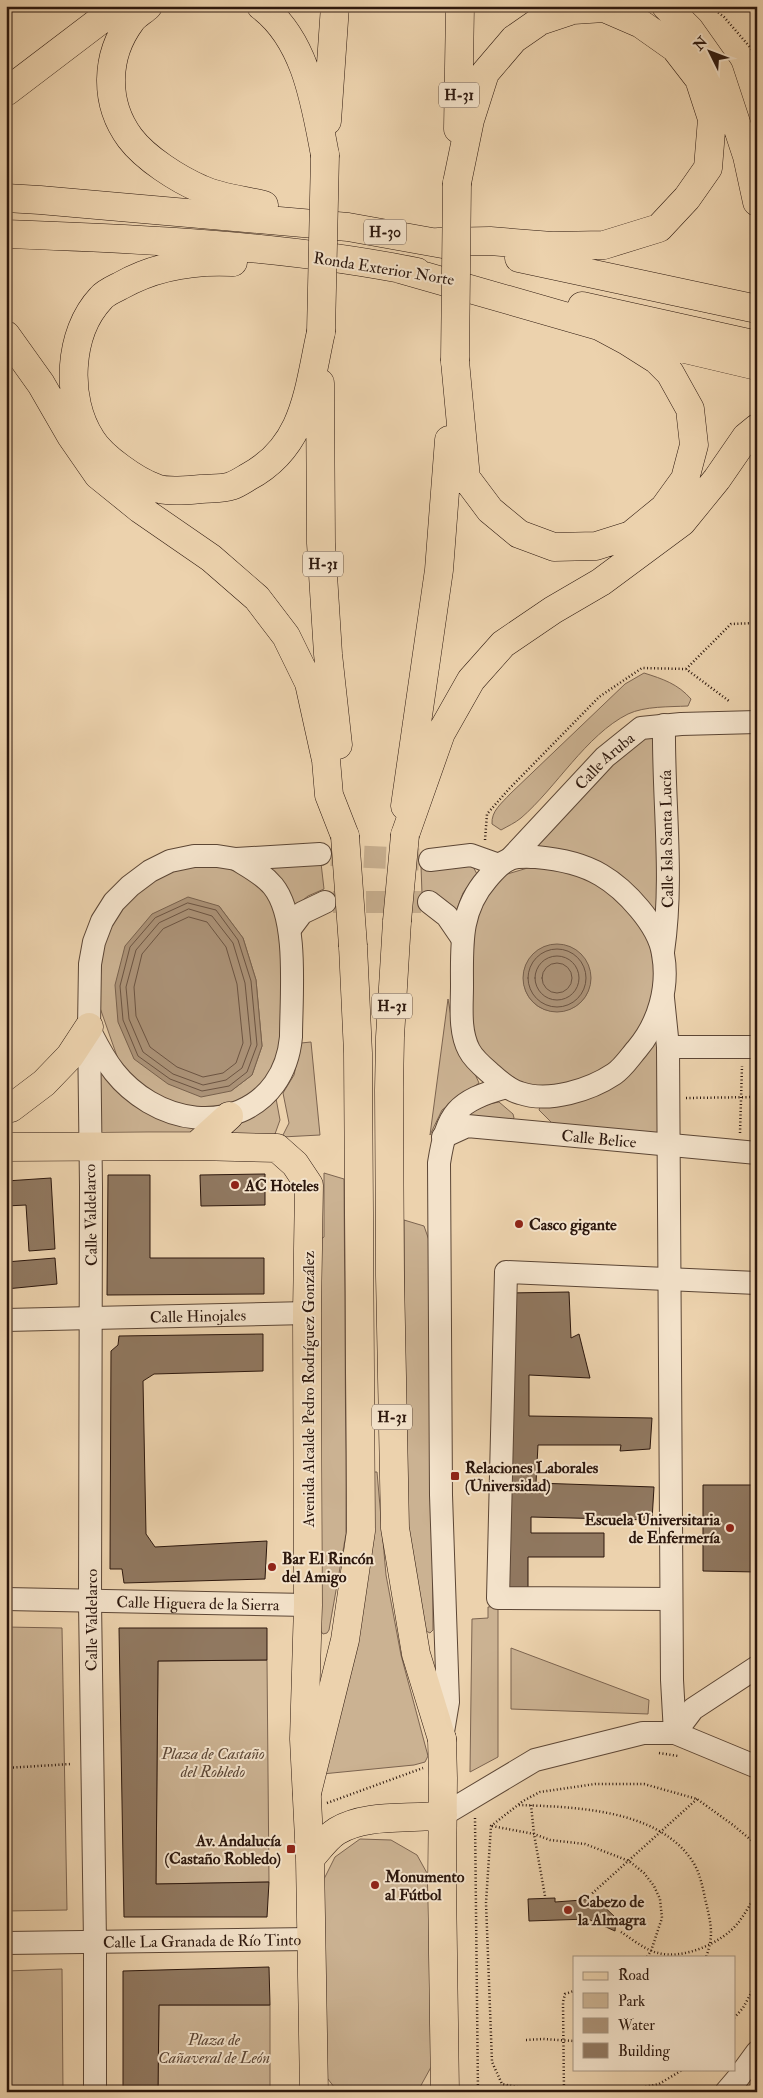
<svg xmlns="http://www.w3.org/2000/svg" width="763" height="2098" font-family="'IM FELL Double Pica',serif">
  <rect width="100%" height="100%" fill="#ecd2ad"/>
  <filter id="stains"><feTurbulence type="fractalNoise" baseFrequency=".004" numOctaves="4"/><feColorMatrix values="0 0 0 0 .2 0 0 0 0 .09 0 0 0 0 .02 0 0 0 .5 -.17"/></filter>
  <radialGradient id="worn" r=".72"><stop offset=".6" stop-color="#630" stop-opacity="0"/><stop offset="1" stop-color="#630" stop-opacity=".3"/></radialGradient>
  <path fill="#cbb292" stroke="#7c6450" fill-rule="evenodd" d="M 644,673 C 663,679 678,684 691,699 L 688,706 C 669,707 645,706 628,714 C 586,735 556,788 521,818 C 515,823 508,826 501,830 L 492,824 C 491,811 502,803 510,794 L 625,684 Z
    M 659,732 L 657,920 L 532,845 L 636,737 Z
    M 258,861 L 321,863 L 324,889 L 308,896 L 293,908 Z
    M 224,863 L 257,881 L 276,906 L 282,935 L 283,1050 L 266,1083 L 229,1107 L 189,1109 L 147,1090 L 119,1062 L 98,1002 L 104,936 L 132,892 L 173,867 ZM 219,906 L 243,938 L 256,980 L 262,1046 L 252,1075 L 231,1091 Z
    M 471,863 L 477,874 L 463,893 L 457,909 L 453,910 L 429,894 L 422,894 L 421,866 Z
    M 531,867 L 567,869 L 605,884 L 630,910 L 649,941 L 654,966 L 653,1000 L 640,1030 L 608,1068 L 569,1085 L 533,1087 L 504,1076 L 476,1047 L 470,1025 L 475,917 L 486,895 L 504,875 ZM 554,945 C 598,945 603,1006 561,1011 C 516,1016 509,951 554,945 Z
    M 448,999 L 452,1022 L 479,1083 L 442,1110 L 430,1135 Z
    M 658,1036 L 660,1134 L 554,1125 L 539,1110 L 541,1105 Z
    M 311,1042 L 320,1135 L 282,1137 L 289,1123 L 283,1093 L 294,1075 L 301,1043 Z
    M 99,1064 L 207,1126 L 190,1136 L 98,1138 Z
    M 275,1093 L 280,1120 L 275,1134 L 266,1139 L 225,1136 L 227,1130 Z
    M 499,1102 L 513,1114 L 514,1118 L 511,1122 L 466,1115 L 489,1104 Z
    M 324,1173 L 344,1179 L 346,1486 L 346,1534 L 329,1630 L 327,1633 L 323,1634 L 320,1630 L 318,1241 L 324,1237 Z
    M 404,1220 L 424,1226 L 431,1246 L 433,1630 L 430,1633 L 424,1630 L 412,1572 L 404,1471 Z
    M 373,1472 L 377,1472 L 386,1575 L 401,1655 L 428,1756 L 425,1762 L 414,1765 L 322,1774 Z
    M 498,1606 L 498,1757 L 470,1772 L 472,1619 L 488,1618 L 488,1607 Z
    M 6,1627 L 62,1628 L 67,1910 L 6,1911 Z
    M 511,1648 L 649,1700 L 648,1714 L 511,1709 Z
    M 267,1660 L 269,1882 L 156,1884 L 158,1661 Z
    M 360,1839 L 391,1840 L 417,1855 L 433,1884 L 436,2058 L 419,2089 L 415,2092 L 338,2092 L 324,2074 L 323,1881 L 335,1857 Z
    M 62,1969 L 63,2092 L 6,2092 L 6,1971 Z
    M 159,2005 L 270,2005 L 270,2092 L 158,2092 Z"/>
  <path fill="#ab9277" stroke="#78614d" d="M 188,897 L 219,906 L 243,938 L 256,980 L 262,1046 L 252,1075 L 231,1091 L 201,1097 L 168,1084 L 134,1059 L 118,1022 L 115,985 L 125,946 L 152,914 Z
    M523 978a34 34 0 1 1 68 0a34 34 0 1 1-68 0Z"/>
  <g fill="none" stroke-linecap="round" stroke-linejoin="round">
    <path stroke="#6c5442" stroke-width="1" d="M 188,903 L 216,910 L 238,940 L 251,981 L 257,1045 L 247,1072 L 229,1086 L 202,1091 L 170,1079 L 138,1056 L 123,1020 L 120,986 L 130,947 L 155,918 Z
      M 189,909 L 212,916 L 233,943 L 245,983 L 251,1044 L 242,1068 L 226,1080 L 203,1085 L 173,1074 L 143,1052 L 129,1019 L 126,987 L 136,950 L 159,923 Z
      M 189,917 L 207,922 L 226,947 L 237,984 L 243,1043 L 236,1063 L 223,1073 L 203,1077 L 177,1067 L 150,1047 L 136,1016 L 134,987 L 142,954 L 163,929 Z
      M528 978a29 29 0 1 1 58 0a29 29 0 1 1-58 0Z
      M535 978a22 22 0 1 1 44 0a22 22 0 1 1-44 0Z
      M542 978a15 15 0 1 1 30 0a15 15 0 1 1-30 0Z"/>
  </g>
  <path fill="#907860" stroke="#2c170d" d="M 265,1174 L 265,1205 L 201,1206 L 200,1175 Z
    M 108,1175 L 150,1175 L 150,1258 L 264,1258 L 264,1294 L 107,1295 Z
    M 51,1178 L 55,1249 L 29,1251 L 26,1205 L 6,1206 L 6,1181 Z
    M 55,1258 L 57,1284 L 6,1289 L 6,1262 Z
    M 569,1292 L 571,1338 L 579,1334 L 590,1378 L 529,1375 L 529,1416 L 652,1418 L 650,1449 L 620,1451 L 621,1445 L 538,1445 L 536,1483 L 654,1487 L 652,1520 L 531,1517 L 531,1533 L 604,1533 L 604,1557 L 528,1557 L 528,1593 L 509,1593 L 508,1293 Z
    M 263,1334 L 263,1371 L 154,1374 L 143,1381 L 146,1534 L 155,1547 L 267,1541 L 265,1579 L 124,1583 L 122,1569 L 110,1569 L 111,1351 L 118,1345 L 119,1336 Z
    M 703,1485 L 757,1485 L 757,1572 L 703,1571 Z
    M 119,1628 L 267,1628 L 267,1660 L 158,1661 L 156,1884 L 269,1882 L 267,1917 L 124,1917 Z
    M 555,1898 L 555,1902 L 596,1899 L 616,1918 L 615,1931 L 588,1919 L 529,1921 L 528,1899 Z
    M 269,1967 L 270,2005 L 159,2005 L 158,2092 L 123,2092 L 123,1971 Z"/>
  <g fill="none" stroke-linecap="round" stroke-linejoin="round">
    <path stroke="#c6ad8d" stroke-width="22" stroke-dasharray="22 11" stroke-linecap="butt" d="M 331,855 L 430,860
      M 333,902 L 429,902"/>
    <g stroke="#5c4635" stroke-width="24">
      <g id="minor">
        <path d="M 536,857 C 559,859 581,863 601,875 C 625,889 659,925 663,954 C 669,987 659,1023 637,1049 C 630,1057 623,1068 614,1074 C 590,1090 549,1103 520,1093 C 508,1090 498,1080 489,1072 C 482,1066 473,1058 469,1050 C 459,1031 462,1006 462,986 C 462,946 459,911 487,879 C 494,871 500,863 510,859 C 517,856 528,857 536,857 Z"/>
        <path id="s1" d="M 511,858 L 605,757 L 641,728 L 681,724 L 757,722"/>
        <path d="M 430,860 L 471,855 L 499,865"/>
        <path d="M 429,902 L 447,916 L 462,938"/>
        <path d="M 290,929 L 302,913 L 325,902"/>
        <path d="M 663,952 C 674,877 663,801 664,725"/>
        <path d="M 663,998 L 668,1047 L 672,1680 L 675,1733"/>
        <path d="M 91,1033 C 106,1063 119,1084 149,1102 C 210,1138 284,1112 291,1037 C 291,996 299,918 273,886 C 263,874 249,867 236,859"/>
        <path d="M 668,1047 L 757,1047"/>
        <path id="s2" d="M 443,1137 L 467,1126 L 757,1153"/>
        <path id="s3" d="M 6,1320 L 307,1313"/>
        <path id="s4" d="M 6,1599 L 308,1605"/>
        <path d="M 671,1599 L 498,1598 L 506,1272 L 757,1283"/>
        <path d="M 675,1733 L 693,1709 L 757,1667"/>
        <path d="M 442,1738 L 448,1702 L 441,1495 L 439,1163 C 447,1113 456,1101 507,1087"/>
        <path d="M 443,1815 L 535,1760 L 643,1733 L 675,1733 L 757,1767"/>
        <path id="s5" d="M 6,1943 L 310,1939"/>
        <path d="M 95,2092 L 95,1942 L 90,1602 L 91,1187 L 89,1027 L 90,964 L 94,942 L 102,921 L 114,902 L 130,886 L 150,871 L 170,861 L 194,856 L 217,856 L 236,859 L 320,854"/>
        <path d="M 726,2092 L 738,2078 L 757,2052"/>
      </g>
    </g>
    <g stroke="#2c170d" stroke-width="29">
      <path id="major" d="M 6,1109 L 11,1108 L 44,1083 L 70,1056 L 89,1027
        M 196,1146 L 229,1116
        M 6,1147 L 196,1146 L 277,1148 L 295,1164 L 309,1185 L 307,1313 L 308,1605 L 304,1739 L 310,1859 L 314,2092
        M 442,1739 L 443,1778 L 442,1884 L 445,2092
        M 310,1859 C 318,1850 327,1837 337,1831 C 367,1813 409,1820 443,1815"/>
    </g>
    <g stroke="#2c170d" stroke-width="29">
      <path id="highway" d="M 148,6 C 143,11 135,15 131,21 C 105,56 104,103 130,138 C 146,159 178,179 201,189 C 220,198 244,200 264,205
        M 261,6 C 306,40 315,103 325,155
        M 666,6 L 690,30 L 719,71 L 747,156 L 757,202
        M 6,92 L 119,6
        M 327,121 L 335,6
        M 458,129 L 460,6
        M 6,198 L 40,200 L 348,227 L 454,246
        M 6,234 C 144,239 282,245 417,272
        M 438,242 L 490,241 L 552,246 L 604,245 L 659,228 L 687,198 L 708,168 L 712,119 L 699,79 L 675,48 L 641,24 L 604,8 L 573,10 L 540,21 L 514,39 L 485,73 L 470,120 L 457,183
        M 519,258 L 757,309
        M 233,262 C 193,260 155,266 120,286 C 114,289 105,293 101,298 C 68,333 65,399 91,439 C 102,457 136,481 156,488 C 165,492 191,490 201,489 C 211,488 223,489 231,486 C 237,484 243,480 248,477 C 306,446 308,390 321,332
        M 400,269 L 599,326 L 627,341 L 657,360 L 670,373 L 690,409 L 694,445 L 685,479 L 664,508 L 631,535 L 596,546 L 554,547 L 519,534 L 490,510 L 466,478 L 455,361
        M 582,306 L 757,345
        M 6,335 L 41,384 L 71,436 L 98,475 L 140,509 L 211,558 L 257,598 L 286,636 L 309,683 L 326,760 L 329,795 L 345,836
        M 634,337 L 757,366
        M 320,383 L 321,543 L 328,654 L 338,745
        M 405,806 L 439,570 L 449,440
        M 405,835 L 441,733 L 471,680 L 503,644 L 553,610 L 601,582 L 682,522 L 717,479 L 746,437 L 757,428
        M 397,921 L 390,1037 L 389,1090 L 390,1276 L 395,1528 L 416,1654 L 442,1739
        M 307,1793 L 345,1640 L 361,1531 L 358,1053 L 353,946"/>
    </g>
    <path stroke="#2c170d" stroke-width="2.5" stroke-dasharray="1 2.5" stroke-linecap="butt" d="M 710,6 L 724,17 L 755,53 L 757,57
      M 686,669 L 731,624 L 757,623
      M 485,840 L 487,814 L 509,789 L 599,697 L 642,668 L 686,669 L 729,701
      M 686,1098 L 757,1097
      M 740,1133 L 742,1066
      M 659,1753 L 678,1756
      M 6,1768 L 71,1764
      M 327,1803 L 423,1768
      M 519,1805 C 574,1807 656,1809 691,1859 C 699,1870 702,1884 705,1898 C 710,1921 715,1934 706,1957
      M 531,1805 L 534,1834 L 545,1896
      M 475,1818 L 478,2092
      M 492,1826 L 534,1834 L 550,1840 L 585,1844 L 629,1861 L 644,1873 L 654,1886 L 660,1899 L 662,1918 L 651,1951 L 647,1957
      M 587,1898 L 697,1799
      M 621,1932 C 632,1939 645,1950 658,1953 C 683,1960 722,1943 738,1923 C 745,1914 751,1903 757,1893
      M 734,2018 L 743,2008 L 757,1982
      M 526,2040 L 543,2039 L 574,2041
      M 542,2092 L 502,2084 L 492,2062 L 486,1903 L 491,1826 L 523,1801 L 540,1792 L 595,1784 L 644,1784 L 697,1799 L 733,1825 L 757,1845
      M 564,2092 L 563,2002 L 565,1994 L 574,1991
      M 618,2092 L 659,2084 L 684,2069"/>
    <use href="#minor" stroke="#f3e2ca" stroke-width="22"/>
    <use href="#major" stroke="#ecd2ad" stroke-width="28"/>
    <use href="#highway" stroke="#ecd2ad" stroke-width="28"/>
    <g stroke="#2c170d" stroke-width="29" stroke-linecap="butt">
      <path id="highway-bridge" d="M 321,332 L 325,155
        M 455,361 L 457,183
        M 345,836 L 353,946
        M 397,921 L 405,835"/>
    </g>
    <use href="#highway-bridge" stroke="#ecd2ad" stroke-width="28"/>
  </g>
  <g fill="#8f2418" stroke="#f3e2ca" stroke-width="2">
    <circle cx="235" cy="1185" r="5"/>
    <circle cx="519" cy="1224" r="5"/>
    <rect x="450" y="1471" width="10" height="10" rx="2.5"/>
    <circle cx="730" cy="1528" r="5"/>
    <circle cx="272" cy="1567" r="5"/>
    <rect x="286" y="1844" width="10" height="10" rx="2.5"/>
    <circle cx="375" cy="1885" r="5"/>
    <circle cx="568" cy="1910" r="5"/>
  </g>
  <g text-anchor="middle" stroke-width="4" stroke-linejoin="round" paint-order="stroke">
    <g fill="#f3e2ca" stroke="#685446" stroke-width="1">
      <rect x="439" y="82.5" width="40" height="25" rx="4"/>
      <rect x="364" y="219.5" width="42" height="25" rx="4"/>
      <rect x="303" y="551.5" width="40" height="25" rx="4"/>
      <rect x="372" y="993.5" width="40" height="25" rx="4"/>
      <rect x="372" y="1404.5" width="40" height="25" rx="4"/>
    </g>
    <g font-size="15" font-weight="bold" fill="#2c170d">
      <text x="459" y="100">H-31</text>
      <text x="385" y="237">H-30</text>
      <text x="323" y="569">H-31</text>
      <text x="392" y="1011">H-31</text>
      <text x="392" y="1422">H-31</text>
    </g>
    <g font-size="16" fill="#2c170d" stroke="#f3e2ca">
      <text transform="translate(384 268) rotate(9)" y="6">Ronda Exterior Norte</text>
      <text dy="6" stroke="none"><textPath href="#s1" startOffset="135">Calle Aruba</textPath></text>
      <text transform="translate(666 839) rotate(-91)" y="6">Calle Isla Santa Lucía</text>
      <text dy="6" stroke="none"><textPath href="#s2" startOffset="159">Calle Belice</textPath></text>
      <text transform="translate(90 1215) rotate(-91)" y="6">Calle Valdelarco</text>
      <text dy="6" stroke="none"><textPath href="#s3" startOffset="192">Calle Hinojales</textPath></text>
      <text transform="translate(308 1389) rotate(-90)" y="6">Avenida Alcalde Pedro Rodríguez González</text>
      <text dy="6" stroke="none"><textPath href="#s4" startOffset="192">Calle Higuera de la Sierra</textPath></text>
      <text transform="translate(91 1620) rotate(-90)" y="6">Calle Valdelarco</text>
      <text dy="6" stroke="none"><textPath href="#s5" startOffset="196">Calle La Granada de Río Tinto</textPath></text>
    </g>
    <g font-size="16" font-weight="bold" fill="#2c170d" stroke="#f3e2ca" text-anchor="start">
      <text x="245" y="1191">AC Hoteles</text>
      <text x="529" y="1230">Casco gigante</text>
      <text x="465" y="1473">Relaciones Laborales<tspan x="465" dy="18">(Universidad)</tspan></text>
      <text x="720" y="1525" text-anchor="end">Escuela Universitaria<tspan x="720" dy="18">de Enfermería</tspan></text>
      <text x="282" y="1564">Bar El Rincón<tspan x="282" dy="18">del Amigo</tspan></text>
      <text x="281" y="1846" text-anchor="end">Av. Andalucía<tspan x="281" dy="18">(Castaño Robledo)</tspan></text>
      <text x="385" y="1882">Monumento<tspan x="385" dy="18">al Fútbol</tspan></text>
      <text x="578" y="1907">Cabezo de<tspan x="578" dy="18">la Almagra</tspan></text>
    </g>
    <g font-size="16" font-style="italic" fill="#5c4635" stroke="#f3e2ca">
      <text x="213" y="1759">Plaza de Castaño<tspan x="213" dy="18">del Robledo</tspan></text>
      <text x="214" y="2045">Plaza de<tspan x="214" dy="18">Cañaveral de León</tspan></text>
    </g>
  </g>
  <rect width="763" height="2098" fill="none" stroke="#ecd2ad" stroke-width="25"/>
  <rect x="8" y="8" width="748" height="2083" fill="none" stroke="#2c170d" stroke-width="2.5"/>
  <rect x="12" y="12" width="738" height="2073" fill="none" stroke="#2c170d"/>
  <rect x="573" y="1956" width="162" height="115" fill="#f3e2ca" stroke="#a3917e"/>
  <rect x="583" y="1972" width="25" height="8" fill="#ecd2ad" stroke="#a3917e"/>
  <text x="618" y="1980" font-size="15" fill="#2c170d">Road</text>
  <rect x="583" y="1993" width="25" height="15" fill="#cbb292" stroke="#a3917e"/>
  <text x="618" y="2006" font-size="15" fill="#2c170d">Park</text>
  <rect x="583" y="2018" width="25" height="15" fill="#ab9277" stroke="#a3917e"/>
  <text x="618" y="2030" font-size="15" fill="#2c170d">Water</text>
  <rect x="583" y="2043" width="25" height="15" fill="#907860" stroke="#a3917e"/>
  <text x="618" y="2056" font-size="15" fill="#2c170d">Building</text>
  <g transform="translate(710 52) rotate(312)" stroke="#f3e2ca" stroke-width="4" paint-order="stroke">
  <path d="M0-4L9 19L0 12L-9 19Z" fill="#2c170d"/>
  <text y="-8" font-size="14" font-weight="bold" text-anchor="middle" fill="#2c170d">N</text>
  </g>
  <rect width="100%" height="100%" filter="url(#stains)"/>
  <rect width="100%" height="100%" fill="url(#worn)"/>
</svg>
